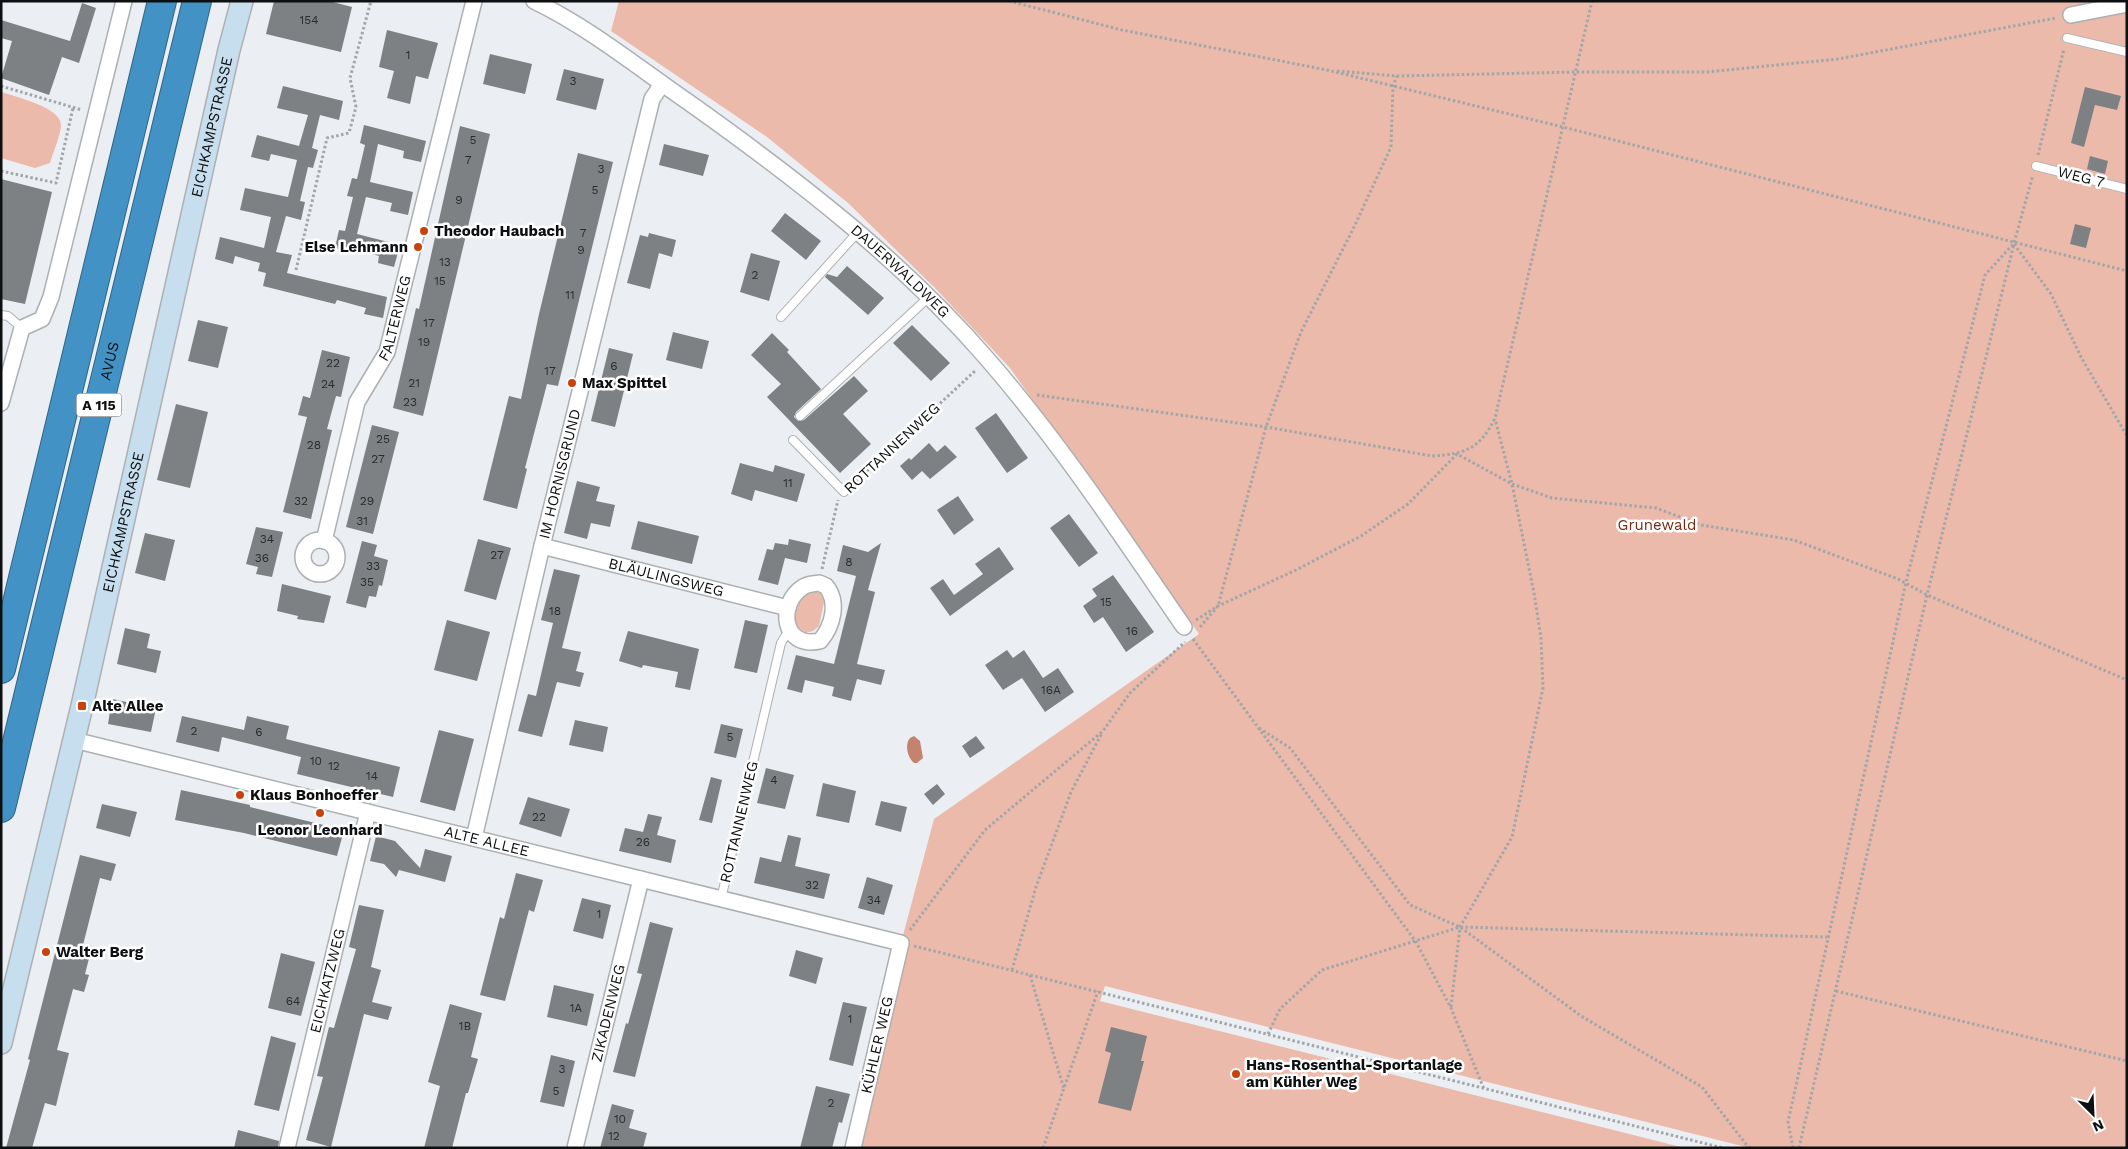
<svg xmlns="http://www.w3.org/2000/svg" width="2128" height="1149" font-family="'Work Sans',sans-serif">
  <rect width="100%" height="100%" fill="#ebeff3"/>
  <path fill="#ebbaab" d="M 619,1 L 2127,1 L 2127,1148 L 1750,1148 L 1105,986 L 1100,1001 L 1685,1148 L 853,1148 L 901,943 L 934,819 L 1199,634 L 1010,368 L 936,289 L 848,203 L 767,137 L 611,31 Z
    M 1,92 C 16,97 61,107 61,125 C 61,134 53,153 50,163 L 35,168 L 1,158 Z
    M 815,589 L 821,593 L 824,602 L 819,626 L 813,631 L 805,633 C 789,624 796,612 800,597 Z"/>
  <path fill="#c3836f" d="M 914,736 L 920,741 L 923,758 L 917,763 L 914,763 C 908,758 904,745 910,738 Z"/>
  <path fill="#7d8183" d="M 274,1 L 329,1 L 352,7 L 341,52 L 266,34 Z
    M 82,3 L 96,8 L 79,63 L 62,57 L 49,95 L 1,78 L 12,41 L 1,38 L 1,20 L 70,41 Z
    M 387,30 L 438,43 L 428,79 L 416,76 L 410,104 L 387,98 L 394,71 L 379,67 Z
    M 490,54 L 532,64 L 525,94 L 483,84 Z
    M 564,69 L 604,79 L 596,110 L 556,100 Z
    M 283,86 L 343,101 L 339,120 L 320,115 L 312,148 L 318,150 L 313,168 L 308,167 L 300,201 L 305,202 L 301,220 L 286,216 L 276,252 L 292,255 L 287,273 L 387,297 L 383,318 L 364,314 L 366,308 L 337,300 L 335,304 L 263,286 L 266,273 L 258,271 L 260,263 L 235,256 L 233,264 L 215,259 L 220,237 L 264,248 L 271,217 L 240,210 L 245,188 L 288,197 L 297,160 L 271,154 L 269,161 L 251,157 L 257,135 L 299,146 L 308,115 L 277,108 Z
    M 2085,87 L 2121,96 L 2117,110 L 2095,105 L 2084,147 L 2071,143 Z
    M 364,125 L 426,141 L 421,162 L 403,158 L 404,151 L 378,144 L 370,182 L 413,192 L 408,215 L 390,211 L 392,203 L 366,197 L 357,234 L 400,245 L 394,267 L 378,263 L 379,256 L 354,249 L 353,252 L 335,248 L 339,230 L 345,231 L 353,197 L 347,196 L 352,178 L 357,179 L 365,145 L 360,143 Z
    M 460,126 L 490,134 L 423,416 L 393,408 L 416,308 L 419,309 Z
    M 664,144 L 709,155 L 703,176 L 659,165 Z
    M 578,153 L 613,162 L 558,386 L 547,384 L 525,468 L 527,469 L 517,509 L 483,500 L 509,396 L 521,399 L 539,314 Z
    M 2090,156 L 2108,161 L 2105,174 L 2087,169 Z
    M 1,179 L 52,192 L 25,304 L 1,299 Z
    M 785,213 L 821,241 L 806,260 L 771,231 Z
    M 2075,224 L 2091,228 L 2086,248 L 2070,244 Z
    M 649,233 L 676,240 L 672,257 L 659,253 L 650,289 L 627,283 L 640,235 L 648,237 Z
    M 751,253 L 780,261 L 769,301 L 740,292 Z
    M 847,266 L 884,298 L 868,315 L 825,277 L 827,274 L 837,277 Z
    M 198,320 L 228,327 L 218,368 L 188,361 Z
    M 912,325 L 950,363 L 931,381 L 893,343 Z
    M 673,332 L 709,341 L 702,369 L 666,360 Z
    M 772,333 L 789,350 L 787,352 L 821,389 L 796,412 L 794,417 L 798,421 L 804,420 L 854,376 L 868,391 L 843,414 L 871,444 L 840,473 L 767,397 L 781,384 L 751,355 Z
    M 609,348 L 633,354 L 615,427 L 591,421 Z
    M 322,350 L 350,357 L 341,397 L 336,396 L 327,429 L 332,430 L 311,519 L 283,512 L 307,417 L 298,415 L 303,396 L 310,398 Z
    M 176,404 L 208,412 L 190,488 L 157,480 Z
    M 996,413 L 1028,458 L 1007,473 L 975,428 Z
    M 372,425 L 399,432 L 373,534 L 346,527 Z
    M 929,443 L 937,452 L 945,445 L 957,457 L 930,479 L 922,471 L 912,480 L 900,466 L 909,458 L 911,460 Z
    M 740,463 L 773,472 L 775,465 L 805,474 L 797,502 L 755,490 L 752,501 L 731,494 Z
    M 577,481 L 600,487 L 596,501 L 615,505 L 610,527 L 591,523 L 587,539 L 564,533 Z
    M 958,496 L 974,520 L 954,535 L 937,510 Z
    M 1069,514 L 1098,553 L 1079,567 L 1050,528 Z
    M 638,521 L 699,536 L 692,564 L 631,549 Z
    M 256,527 L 283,532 L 272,577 L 256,574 L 258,567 L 246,564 Z
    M 145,533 L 175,540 L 165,581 L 135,573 Z
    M 478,539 L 511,548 L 496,600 L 464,591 Z
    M 789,539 L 811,544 L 807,563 L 785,558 L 778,585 L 758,580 L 767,549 L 773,550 L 775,543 L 788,545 Z
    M 362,541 L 377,545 L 374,556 L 388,560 L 382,586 L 379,585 L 376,597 L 369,596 L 366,608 L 346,603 Z
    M 881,543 L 868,590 L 875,592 L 857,664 L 885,670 L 881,685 L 857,679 L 851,701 L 832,696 L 834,687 L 805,680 L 802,693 L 787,689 L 796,655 L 834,664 L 856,576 L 837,571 L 843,545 L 868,552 Z
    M 999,547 L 1014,569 L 950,616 L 930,588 L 943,579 L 954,595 L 983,574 L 975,564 Z
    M 554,569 L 580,575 L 562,648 L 581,652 L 576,671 L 584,673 L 580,687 L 557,682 L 542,737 L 518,731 L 528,694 L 536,696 L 553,623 L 541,620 Z
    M 1113,575 L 1154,632 L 1126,652 L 1103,617 L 1094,623 L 1083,606 L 1097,596 L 1092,589 Z
    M 282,584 L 331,596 L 324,623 L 297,619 L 298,616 L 277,611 Z
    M 447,620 L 490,632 L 477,681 L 434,670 Z
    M 745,620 L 768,625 L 757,673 L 734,668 Z
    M 125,628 L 150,634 L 147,648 L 161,651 L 156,673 L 117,664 Z
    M 628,631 L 699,649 L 690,690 L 675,687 L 678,672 L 643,665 L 642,668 L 619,661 Z
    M 1007,650 L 1013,658 L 1024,650 L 1043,678 L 1058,668 L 1074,692 L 1045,712 L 1022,678 L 1003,690 L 985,665 Z
    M 112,699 L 156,708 L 151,732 L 108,724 Z
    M 182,716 L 244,730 L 247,716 L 289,726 L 286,739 L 400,767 L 393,797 L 297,774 L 301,757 L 222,737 L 219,752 L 176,742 Z
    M 575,720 L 608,727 L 603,752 L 569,745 Z
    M 721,724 L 743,729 L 736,758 L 714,753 Z
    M 439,730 L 474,739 L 455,811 L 420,802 Z
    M 976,736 L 985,748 L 970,758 L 962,746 Z
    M 766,768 L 794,775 L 785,809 L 757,803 Z
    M 711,777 L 722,780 L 712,823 L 699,820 Z
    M 823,783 L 856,791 L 849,823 L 816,816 Z
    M 937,784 L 945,794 L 933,805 L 924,794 Z
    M 181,790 L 250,805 L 250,807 L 344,830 L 337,856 L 244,833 L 175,820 Z
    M 528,797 L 570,809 L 561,837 L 519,824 Z
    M 881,801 L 907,807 L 901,832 L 875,825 Z
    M 102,804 L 137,812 L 130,837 L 96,828 Z
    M 648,814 L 662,817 L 657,835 L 676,840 L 671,863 L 619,851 L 625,828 L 643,832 Z
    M 788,835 L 801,838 L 795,866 L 830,874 L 824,899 L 754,883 L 760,857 L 781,862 Z
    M 376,836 L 395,841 L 420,868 L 425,849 L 452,856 L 445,882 L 399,870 L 396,877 L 384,864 L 370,861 Z
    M 80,855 L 116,864 L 111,881 L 100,878 L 83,945 L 92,947 L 85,974 L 89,975 L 84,992 L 73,989 L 57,1050 L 69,1053 L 60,1089 L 56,1106 L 45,1103 L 32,1148 L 6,1148 L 30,1060 L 28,1059 Z
    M 516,873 L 543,880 L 534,912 L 529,910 L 505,1001 L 480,995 L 500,917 L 504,919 Z
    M 867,877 L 893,885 L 884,915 L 858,908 Z
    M 582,898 L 611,905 L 603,939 L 573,931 Z
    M 359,905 L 384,910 L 371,967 L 381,970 L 372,1002 L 392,1007 L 388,1020 L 364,1014 L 331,1147 L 306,1140 L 323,1077 L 317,1076 L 329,1027 L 334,1028 L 356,949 L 349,947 Z
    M 650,922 L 673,928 L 635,1077 L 613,1072 L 626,1023 L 628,1024 L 642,974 L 637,973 Z
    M 796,950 L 823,958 L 816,984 L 789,976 Z
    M 281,953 L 315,962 L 301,1016 L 268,1008 Z
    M 554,985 L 594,994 L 587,1026 L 547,1017 Z
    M 843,1002 L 867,1007 L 853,1066 L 829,1060 Z
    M 450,1004 L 482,1013 L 471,1057 L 478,1059 L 468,1093 L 466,1093 L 452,1148 L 424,1148 L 440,1086 L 428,1082 Z
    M 1111,1027 L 1147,1036 L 1141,1061 L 1144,1061 L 1131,1111 L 1098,1103 L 1111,1053 L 1105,1051 Z
    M 271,1036 L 296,1043 L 279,1111 L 254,1105 Z
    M 551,1055 L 575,1061 L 564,1107 L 540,1102 Z
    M 816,1086 L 850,1094 L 842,1123 L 839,1122 L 832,1148 L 800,1148 Z
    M 612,1104 L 634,1110 L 629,1128 L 647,1133 L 643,1148 L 600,1148 Z
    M 238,1130 L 279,1141 L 278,1148 L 234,1148 Z"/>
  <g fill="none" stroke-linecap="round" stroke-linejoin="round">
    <g stroke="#acb0b2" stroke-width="10">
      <path id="lane" d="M 2067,38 L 2127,52
        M 2036,166 L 2127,189
        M 1,315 L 8,316 L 22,328
        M 781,317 L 858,232
        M 800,416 L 929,297
        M 793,440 L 844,492
        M 721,899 L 781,643 L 789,630"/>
    </g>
    <g stroke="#acb0b2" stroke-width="18">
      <g id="street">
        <path id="s1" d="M 534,1 C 590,28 640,69 691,104 C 798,180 903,261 989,361 C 1061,444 1122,537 1184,627"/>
        <path d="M 2071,15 L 2127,4"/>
        <path d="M 1,403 L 22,328 L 42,319 L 51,297 L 124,1"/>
        <circle cx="320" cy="557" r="17"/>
        <path id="s2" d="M 324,541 L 357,402 L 387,352 L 474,1"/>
        <path id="s3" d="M 542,546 L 788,608"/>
        <path d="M 819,583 L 826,586 C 839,602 833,626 820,641 C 782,649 777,604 803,587 C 807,584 814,584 819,583 Z"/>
        <path id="s4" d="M 74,740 L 901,943 L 853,1148"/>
        <path id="s5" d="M 474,838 L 542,546 L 652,99 L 662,84"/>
        <path id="s6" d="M 287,1148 L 368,812"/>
        <path id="s7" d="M 575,1148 L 641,879"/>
      </g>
    </g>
    <g stroke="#acb0b2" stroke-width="24">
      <g id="secondary">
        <path id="s8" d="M 1,1043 L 82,706 L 229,50 L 242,1"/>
      </g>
    </g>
    <g stroke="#306486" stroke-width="30">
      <g id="highway">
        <path d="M 1,669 L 162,1"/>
        <path id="s9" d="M 1,808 L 197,1"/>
      </g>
    </g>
    <path stroke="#a3a6a9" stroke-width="3" stroke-dasharray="2.5 2.5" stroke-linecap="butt" d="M 1009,1 L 1122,30 L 1327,70 L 1563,127 L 2127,271
      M 1337,71 L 1397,76 L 1576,72 L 1706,72 L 1838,59 L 2056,18
      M 1,86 L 82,110
      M 2038,155 L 2064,49
      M 1,171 L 56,183 L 73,108
      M 2014,244 L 2051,294 L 2081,357 L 2127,436
      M 296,270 L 327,138 L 349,133 L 356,107 L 350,78 L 371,1
      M 1037,395 L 1266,427 L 1432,456 C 1465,454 1480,449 1495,418 L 1592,1
      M 852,485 L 976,370
      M 822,569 L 838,500
      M 1196,620 L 1218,606 L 1296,570 L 1361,536 L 1408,504 L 1457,454 L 1512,484 L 1552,498 L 1656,508 L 1701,525 L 1794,540 L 1898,579 L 1927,595 L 2127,680
      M 1200,627 L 1218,606 L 1266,427 L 1301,332 L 1355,225 L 1391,147 L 1393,86 L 1397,76
      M 1193,639 L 1416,942 L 1451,1008 L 1484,1089
      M 1259,728 L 1290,748 L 1410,905 L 1460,927 L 1581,1016 L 1702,1087 L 1749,1148
      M 910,930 L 985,830 L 1103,731 L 1130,693 L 1185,642
      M 914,946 L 1723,1148
      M 1012,970 L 1036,887 L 1071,792 L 1102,733
      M 1030,975 L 1064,1089
      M 1836,991 L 2127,1061
      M 1451,1007 L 1460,927 L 1512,837 L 1543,688 L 1541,638 L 1534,593 L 1512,484 L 1495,419
      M 1268,1034 L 1280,1009 L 1322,970 L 1460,927 L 1827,937
      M 1043,1148 L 1098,991
      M 1793,1148 L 1788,1122 L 1906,582 L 1985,275 L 2014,243 L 2033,175
      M 1799,1148 L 1927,595 L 2014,244"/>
    <use href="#lane" stroke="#fff" stroke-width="8"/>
    <use href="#street" stroke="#fff" stroke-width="15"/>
    <use href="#secondary" stroke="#c7deee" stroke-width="21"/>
    <use href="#highway" stroke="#4392c5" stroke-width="28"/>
  </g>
  <g fill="#c9420c" stroke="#fff" stroke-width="2">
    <circle cx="424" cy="231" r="5"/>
    <circle cx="418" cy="247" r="5"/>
    <circle cx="572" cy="383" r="5"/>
    <rect x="77" y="701" width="10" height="10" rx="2.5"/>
    <circle cx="240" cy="795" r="5"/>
    <circle cx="320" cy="813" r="5"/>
    <circle cx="46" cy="952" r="5"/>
    <circle cx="1236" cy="1074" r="5"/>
  </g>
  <g text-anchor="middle" stroke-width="5" stroke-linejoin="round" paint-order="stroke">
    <g font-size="12" fill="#292c2d">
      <text x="309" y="24">154</text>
      <text x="408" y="59">1</text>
      <text x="573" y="85">3</text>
      <text x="473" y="144">5</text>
      <text x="468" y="164">7</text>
      <text x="601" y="173">3</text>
      <text x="595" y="194">5</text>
      <text x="459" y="204">9</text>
      <text x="583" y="237">7</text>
      <text x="581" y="254">9</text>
      <text x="445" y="266">13</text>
      <text x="755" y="279">2</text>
      <text x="440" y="285">15</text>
      <text x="570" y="299">11</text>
      <text x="429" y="327">17</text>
      <text x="424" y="346">19</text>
      <text x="333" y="367">22</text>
      <text x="614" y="370">6</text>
      <text x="550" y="375">17</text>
      <text x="414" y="387">21</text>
      <text x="328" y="388">24</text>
      <text x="410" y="406">23</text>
      <text x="383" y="443">25</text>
      <text x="314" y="449">28</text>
      <text x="378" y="463">27</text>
      <text x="788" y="487">11</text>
      <text x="301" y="505">32</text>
      <text x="367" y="505">29</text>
      <text x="362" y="525">31</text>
      <text x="267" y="543">34</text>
      <text x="497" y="559">27</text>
      <text x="262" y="562">36</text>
      <text x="849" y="566">8</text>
      <text x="373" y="570">33</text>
      <text x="367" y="586">35</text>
      <text x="1106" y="606">15</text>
      <text x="555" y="615">18</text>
      <text x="1132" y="635">16</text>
      <text x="1051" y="694">16A</text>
      <text x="194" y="735">2</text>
      <text x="259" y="736">6</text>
      <text x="730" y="741">5</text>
      <text x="316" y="765">10</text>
      <text x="334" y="770">12</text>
      <text x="372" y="780">14</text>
      <text x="774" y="784">4</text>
      <text x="539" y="821">22</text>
      <text x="643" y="846">26</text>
      <text x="812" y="889">32</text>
      <text x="874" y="904">34</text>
      <text x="599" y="918">1</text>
      <text x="293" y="1005">64</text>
      <text x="576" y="1012">1A</text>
      <text x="850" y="1023">1</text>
      <text x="465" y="1030">1B</text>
      <text x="562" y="1073">3</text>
      <text x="556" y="1095">5</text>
      <text x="831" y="1107">2</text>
      <text x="620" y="1123">10</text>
      <text x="614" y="1140">12</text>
    </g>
    <rect fill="#fff" stroke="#565758" stroke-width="1" x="76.5" y="393.5" width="45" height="23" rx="4"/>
    <g font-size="14" font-weight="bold" fill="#0d0f10">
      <text x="99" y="410">A 115</text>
    </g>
    <g font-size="15" fill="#0d0f10" stroke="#fff">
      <text dy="5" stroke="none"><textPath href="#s8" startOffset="940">EICHKAMPSTRASSE</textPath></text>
      <text transform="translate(2081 177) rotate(14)" y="5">WEG 7</text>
      <text dy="5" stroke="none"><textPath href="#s1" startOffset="456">DAUERWALDWEG</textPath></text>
      <text dy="5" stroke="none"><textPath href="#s2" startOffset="236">FALTERWEG</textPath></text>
      <text dy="5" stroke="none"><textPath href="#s9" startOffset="460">AVUS</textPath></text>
      <text transform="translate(892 448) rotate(-43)" y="5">ROTTANNENWEG</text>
      <text dy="5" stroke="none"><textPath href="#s5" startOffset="374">IM HORNISGRUND</textPath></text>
      <text dy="5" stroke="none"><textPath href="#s8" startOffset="535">EICHKAMPSTRASSE</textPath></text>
      <text dy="5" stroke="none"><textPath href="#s3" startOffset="128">BLÄULINGSWEG</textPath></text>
      <text transform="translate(739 822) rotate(-77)" y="5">ROTTANNENWEG</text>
      <text dy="5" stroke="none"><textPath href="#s4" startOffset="425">ALTE ALLEE</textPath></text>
      <text dy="5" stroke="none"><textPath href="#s6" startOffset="172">EICHKATZWEG</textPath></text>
      <text dy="5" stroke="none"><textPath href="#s7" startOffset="139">ZIKADENWEG</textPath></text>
      <text transform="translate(877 1045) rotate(-77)" y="5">KÜHLER WEG</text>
    </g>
    <g font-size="15" font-weight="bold" fill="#0d0f10" stroke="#fff" text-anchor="start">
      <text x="434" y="236">Theodor Haubach</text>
      <text x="408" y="252" text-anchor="end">Else Lehmann</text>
      <text x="582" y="388">Max Spittel</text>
      <text x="92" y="711">Alte Allee</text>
      <text x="250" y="800">Klaus Bonhoeffer</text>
      <text x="320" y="835" text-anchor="middle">Leonor Leonhard</text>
      <text x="56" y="957">Walter Berg</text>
      <text x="1246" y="1070">Hans-Rosenthal-Sportanlage<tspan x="1246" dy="17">am Kühler Weg</tspan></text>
    </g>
    <g font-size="15" fill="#792b10" stroke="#fff">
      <text x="1657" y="530">Grunewald</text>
    </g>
  </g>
  <rect width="2128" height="1149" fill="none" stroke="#0d0f10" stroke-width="5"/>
  <g transform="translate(2093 1114) rotate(156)" stroke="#ffffff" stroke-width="4" paint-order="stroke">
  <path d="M0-4L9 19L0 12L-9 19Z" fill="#0d0f10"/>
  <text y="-8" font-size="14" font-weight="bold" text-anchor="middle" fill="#0d0f10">N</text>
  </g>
</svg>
